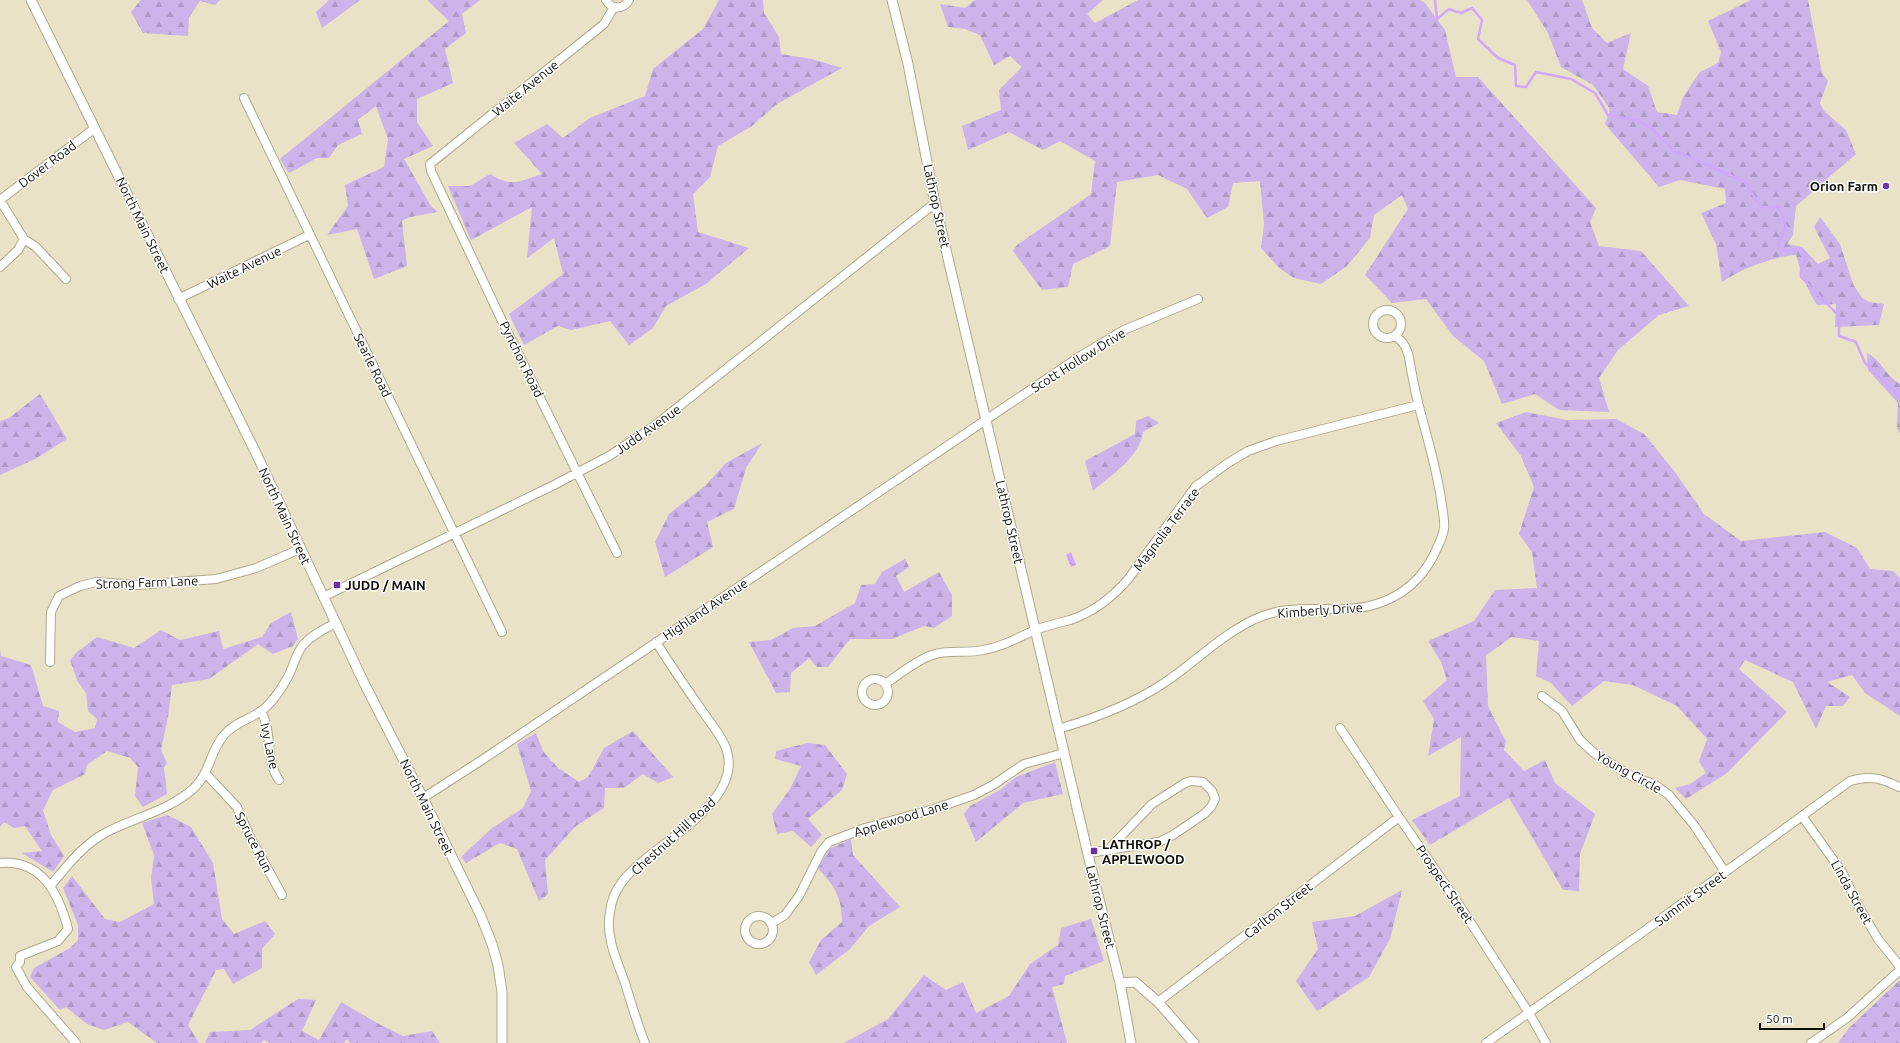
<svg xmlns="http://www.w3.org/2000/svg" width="1900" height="1043" font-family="Ubuntu,sans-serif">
  <defs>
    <pattern id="forest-firs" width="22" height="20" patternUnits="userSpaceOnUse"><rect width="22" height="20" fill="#cbb4ea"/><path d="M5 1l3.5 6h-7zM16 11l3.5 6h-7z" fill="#ad9ac7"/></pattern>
    <pattern id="water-ripples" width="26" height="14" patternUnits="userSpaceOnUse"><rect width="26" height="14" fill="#cea9fc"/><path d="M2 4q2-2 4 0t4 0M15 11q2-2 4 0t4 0" fill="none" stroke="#b090d6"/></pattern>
  </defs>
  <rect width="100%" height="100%" fill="#e9e2c6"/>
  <path fill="url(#forest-firs)" d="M 141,0 L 220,0 L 215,5 L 200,1 L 189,17 L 188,36 L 143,33 L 131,12 Z
    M 329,0 L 360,0 L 322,28 L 316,12 Z
    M 427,0 L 480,0 L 462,14 L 466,33 L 445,49 L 453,83 L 417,99 L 417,122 L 433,146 L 404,159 L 431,206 L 438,212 L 410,217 L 402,221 L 407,266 L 374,279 L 357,229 L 327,235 L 348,206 L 345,185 L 384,167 L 388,139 L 376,106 L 358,120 L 362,134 L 338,145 L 329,158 L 317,158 L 289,173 L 280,159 L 449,21 Z
    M 719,0 L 763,0 L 764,13 L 779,37 L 781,54 L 812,59 L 842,68 L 777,104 L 752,126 L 718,146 L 710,177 L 693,194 L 698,232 L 749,248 L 706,284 L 666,306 L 653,328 L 629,345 L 610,321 L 571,330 L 558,326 L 524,345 L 509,314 L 563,274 L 554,238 L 527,258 L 532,207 L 471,240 L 448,186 L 470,186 L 490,174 C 511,188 521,181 542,174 L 514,143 L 547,124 L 563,138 L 590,118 L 645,96 L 653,69 L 703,29 Z
    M 975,0 L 1103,0 L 1087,14 L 1095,23 L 1138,0 L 1420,0 L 1425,3 L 1445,30 L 1456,77 L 1478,77 L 1596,208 L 1590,222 L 1599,246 L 1641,251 L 1689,306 L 1659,315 L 1618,350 L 1599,378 L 1609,412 L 1559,410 L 1535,394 L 1502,404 L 1484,361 L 1453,336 L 1426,299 L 1392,303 L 1365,275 L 1408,209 L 1402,195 L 1374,215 L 1370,238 L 1347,266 L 1321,284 L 1294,278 L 1279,268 L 1261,248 L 1264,224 L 1260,181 L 1233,183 L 1228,207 L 1207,218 L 1187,189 L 1158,175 L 1117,182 L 1110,246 L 1073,264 L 1068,287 L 1042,290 L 1013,251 L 1017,245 L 1091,194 L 1095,161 L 1060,141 L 1043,150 L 1009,132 L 968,150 L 962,126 L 1001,110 L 999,90 L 1022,67 L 1010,56 L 994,65 L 980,35 L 965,29 L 948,27 L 940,4 L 965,8 Z
    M 1527,0 L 1582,0 L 1592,28 L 1607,43 L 1631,33 L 1623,69 L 1648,86 L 1657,112 L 1677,115 L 1683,97 L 1700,72 L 1718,63 L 1721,52 L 1708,21 L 1751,0 L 1808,0 L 1822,73 L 1828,81 L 1820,103 L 1824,111 L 1846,130 L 1856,154 L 1796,206 L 1793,235 L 1787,244 L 1802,247 L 1818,264 L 1830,258 L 1814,227 L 1820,217 L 1840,244 L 1853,284 L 1862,298 L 1869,302 L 1884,304 L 1879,325 L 1835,327 L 1836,304 L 1817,305 C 1807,289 1801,273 1796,255 C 1771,257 1743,268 1722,282 L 1716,244 L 1701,213 L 1726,203 L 1725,189 L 1680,180 L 1659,187 L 1605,124 L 1610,109 L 1593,85 L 1561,67 L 1548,33 Z
    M 1867,353 C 1881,360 1886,376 1900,384 L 1900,433 L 1897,428 L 1898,403 L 1868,370 Z
    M 40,394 L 67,439 L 35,459 L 0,475 L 0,421 L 9,418 Z
    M 1526,412 L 1567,420 L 1616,419 L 1644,434 L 1675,472 L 1704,514 L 1741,541 L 1825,532 L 1857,548 L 1870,569 L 1893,571 L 1900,578 L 1900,716 L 1865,693 L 1852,675 L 1827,682 L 1850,697 L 1843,706 L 1826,706 L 1816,729 L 1793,682 L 1745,660 L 1739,669 L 1787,712 L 1727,773 L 1686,799 L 1675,788 L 1690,784 L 1706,773 L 1699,761 L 1707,739 L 1677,706 L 1633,685 L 1604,681 L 1572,706 L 1551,683 L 1536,676 L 1539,641 L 1512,637 L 1486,655 L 1488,706 L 1506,742 L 1504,750 L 1524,771 L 1545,760 L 1555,783 L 1595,814 L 1580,854 L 1579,891 L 1563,890 L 1509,798 L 1430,845 L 1412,820 L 1460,796 L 1461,737 L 1428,756 L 1434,719 L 1423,701 L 1447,680 L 1441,662 L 1428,641 L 1474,621 L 1495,590 L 1537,588 L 1532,552 L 1519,534 L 1534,487 L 1521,456 L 1496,423 Z
    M 1148,416 L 1159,423 L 1143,432 C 1139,458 1112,474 1093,491 L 1085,461 L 1135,434 L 1136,421 Z
    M 762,443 L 746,468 L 734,509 L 707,522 L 713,547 L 665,577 L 655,542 L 669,514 L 706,485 L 726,463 Z
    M 905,559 L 909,567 L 896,576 L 904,592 L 939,572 L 952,595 L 952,616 L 934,628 L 924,626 L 892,639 L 850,639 L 828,667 L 817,667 L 809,658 L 791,673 L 790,692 L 776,693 L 749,642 L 771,640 L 793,628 L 815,626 L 855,603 L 861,585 L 875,584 L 882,572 Z
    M 291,612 L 298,639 L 293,646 L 273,654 L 258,644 L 209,679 L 172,685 L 168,717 L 161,750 L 167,763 L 164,768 L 167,794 L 143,807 L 135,796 L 138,767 L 130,758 L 107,751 L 87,765 L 85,774 L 53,790 L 43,810 L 51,835 L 64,856 L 53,872 L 22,853 L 42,851 L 25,826 L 14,828 L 4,822 L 0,827 L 0,649 L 1,656 L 31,665 L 43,706 L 59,711 L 58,722 L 75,732 L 95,728 L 97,719 L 88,711 L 86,693 L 78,682 L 70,660 L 77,652 L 97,637 L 134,648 L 161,630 L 180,640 L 219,631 L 223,649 L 262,637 L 271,623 Z
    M 633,731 L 673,777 L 658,783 L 643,774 L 624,788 L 605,788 L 604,808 L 576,826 L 545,860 L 548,894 L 539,901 L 517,849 L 500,843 L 466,863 L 461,857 L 492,828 L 523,808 L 531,791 L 517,744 L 536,733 L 543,751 L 557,767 L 579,782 L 588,777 L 604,748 Z
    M 807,743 L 825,745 L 847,774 L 842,790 L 808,819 L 822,835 L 811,847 L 793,831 L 777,834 L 772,814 L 790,789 L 801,766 L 775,759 L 776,751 Z
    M 1055,762 L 1063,794 L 1023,803 L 976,842 L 964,814 L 970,806 L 1000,790 L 1016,777 Z
    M 167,815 L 191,827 L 213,863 L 222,919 L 234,934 L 265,921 L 275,934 L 262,949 L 262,968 L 233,984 L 224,969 L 216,970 L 188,1025 L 199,1043 L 157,1043 L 128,1022 L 104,1030 L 87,1024 L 66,1007 L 60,1010 L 30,977 L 34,968 L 70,948 L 78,940 L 78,925 L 63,888 L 72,876 L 105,919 L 120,922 L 154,904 L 151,878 L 154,855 L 142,823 Z
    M 851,839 L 853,855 L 900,907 L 869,926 L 850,949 L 816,975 L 809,962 L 821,940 L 842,922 C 842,899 835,885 818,869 L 829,849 Z
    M 1402,890 L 1390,939 L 1369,977 L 1317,1011 L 1296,981 L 1318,949 L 1312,922 L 1355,916 Z
    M 1091,919 L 1104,961 L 1065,976 L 1064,984 L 1052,987 L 1067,1043 L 844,1043 L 888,1019 L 924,975 L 946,990 L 963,982 L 976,1013 L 1009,996 L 1030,964 L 1058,945 L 1061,928 Z
    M 1900,980 L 1900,1043 L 1838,1043 L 1849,1028 Z
    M 298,999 L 316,1000 L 302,1031 L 319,1040 L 341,1002 L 379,1024 L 403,1036 L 432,1031 L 440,1043 L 350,1043 L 347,1039 L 344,1043 L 270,1043 L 264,1040 L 261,1043 L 205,1043 L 210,1032 L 250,1030 Z"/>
  <path fill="url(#water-ripples)" d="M 1071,552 L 1076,565 L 1071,567 L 1066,555 Z"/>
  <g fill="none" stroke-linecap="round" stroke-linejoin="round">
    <path stroke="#cea9fc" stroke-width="2.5" d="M 1435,0 L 1437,19 L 1449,9 L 1461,13 L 1472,8 L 1482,20 L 1478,39 L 1498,58 L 1515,65 L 1516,86 L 1526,87 L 1536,72 L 1571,79 L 1595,93 L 1608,115 L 1639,121 L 1652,129 L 1673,150 L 1745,182 L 1761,207 L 1779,207 L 1786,227 L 1778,244 L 1783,251 L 1801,249 L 1807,255 L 1801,269 L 1801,277 L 1839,316 L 1839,336 L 1856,342 L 1865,363 L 1900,397"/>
    <g stroke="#afa88d" stroke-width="10">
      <path id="minor" d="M 606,0 C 612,10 623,10 629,0
        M 614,7 L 604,24 L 430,164 L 431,171 L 504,325 L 617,553
        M 244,98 L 502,632
        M 0,200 L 95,128
        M 0,200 L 24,239 L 36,247 L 66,279
        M 0,267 L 18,250 L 24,239
        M 178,299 L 309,235
        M1373 324a14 14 0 1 1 28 0a14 14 0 1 1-28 0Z
        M 323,597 L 554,485 L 609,456 L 653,427 L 935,203
        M 50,662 L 51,612 L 59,596 L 80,586 L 96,582 L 137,585 L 216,579 L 256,568 L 300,549
        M862 692a13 13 0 1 1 26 0a13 13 0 1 1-26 0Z
        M 885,684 C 900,674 915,661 932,655 C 948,649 966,654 983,650 C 1002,647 1017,638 1035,630 C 1046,626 1058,623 1070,620 C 1094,612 1113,597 1129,578 L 1196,486 L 1228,463 L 1248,451 L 1276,441 L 1418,405
        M 1542,696 L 1562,711 L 1580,740 L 1594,753 L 1633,777 L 1654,784 L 1669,795 L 1694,825 L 1725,872
        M 261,711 C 273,733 265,760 279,780
        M 1340,728 L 1399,817 L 1454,897 L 1529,1013 L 1546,1043
        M 1058,729 C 1096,718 1131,705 1164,683 C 1194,663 1220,636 1253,620 C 1283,605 1315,610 1347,609 C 1389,607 1421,586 1437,548 C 1440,542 1443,535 1444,529 C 1445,522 1443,513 1442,506 C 1439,480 1432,455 1425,429 C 1420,411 1415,392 1412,374 C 1410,367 1410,358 1407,351 C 1405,344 1401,340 1395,336
        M 206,774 L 237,807 L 250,837 L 282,895
        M 423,798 L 482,760 L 1082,355 L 1124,330 L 1198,299
        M 1802,816 L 1842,872 L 1859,907 L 1878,939 L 1898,964 L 1900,969
        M 1089,853 L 1159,842 L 1173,835 L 1204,814 L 1211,807 L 1215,799 L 1212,791 L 1203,782 L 1191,781 L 1185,783 L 1152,804 L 1108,850
        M 0,863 C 42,859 59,894 68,929 L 58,941 L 20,956 L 20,962 L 16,967 L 27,987 L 76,1043
        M 51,885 C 67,866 83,845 105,833 C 135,817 169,811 194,788 C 210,773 210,751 224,735 C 235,721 254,719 266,707 C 276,698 283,686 289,675 C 294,664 296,654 303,645 C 312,635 324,629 336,623
        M745 930a14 14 0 1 1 28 0a14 14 0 1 1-28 0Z
        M 772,923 L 785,915 L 799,896 L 821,852 L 829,842 L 865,828 L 934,809 L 974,795 L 993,785 L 1024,764 L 1064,753
        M 1158,1002 L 1399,817
        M 645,1043 C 637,1023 631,1003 625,983 C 617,961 605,936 610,912 C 611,902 616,890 622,882 C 649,845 743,806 727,751 C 723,737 711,724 703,712 C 687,689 671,666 656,642
        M 1486,1043 L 1636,937 L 1850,781 C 1870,775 1881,778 1899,787
        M 1811,1043 L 1847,1018 L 1900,970"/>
    </g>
    <g stroke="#afa88d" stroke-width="11">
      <path id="tertiary" d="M 31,0 L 255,451 L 364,683 L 423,798 L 480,914 L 492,944 L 498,965 L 502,992 L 502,1043
        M 892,0 L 908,64 L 935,203 L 1090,863 L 1120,983 L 1131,1043
        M 1120,983 L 1135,982 L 1158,1002 L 1194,1043"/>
    </g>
    <use href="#minor" stroke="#fff" stroke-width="8"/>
    <use href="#tertiary" stroke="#fff" stroke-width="9"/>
  </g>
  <g fill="#6e30a5" stroke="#fff" stroke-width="1.5">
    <circle cx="1886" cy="186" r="4"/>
    <rect x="333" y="581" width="8" height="8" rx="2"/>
    <rect x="1090" y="847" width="8" height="8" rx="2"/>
  </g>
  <g text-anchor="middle" stroke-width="3" stroke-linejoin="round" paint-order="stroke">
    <g font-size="13" fill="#100e05" stroke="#fff">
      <text transform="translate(525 88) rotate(-39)" y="5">Waite Avenue</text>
      <text transform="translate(47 164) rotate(-37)" y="5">Dover Road</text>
      <text transform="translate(937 206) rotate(78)" y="5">Lathrop Street</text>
      <text transform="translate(143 225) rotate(64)" y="5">North Main Street</text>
      <text transform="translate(244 267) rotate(-26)" y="5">Waite Avenue</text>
      <text transform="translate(522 359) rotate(64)" y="5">Pynchon Road</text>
      <text transform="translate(1078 360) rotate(-32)" y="5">Scott Hollow Drive</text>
      <text transform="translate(373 365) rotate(64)" y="5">Searle Road</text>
      <text transform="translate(648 429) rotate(-35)" y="5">Judd Avenue</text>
      <text transform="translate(285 516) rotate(65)" y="5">North Main Street</text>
      <text transform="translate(1010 522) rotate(77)" y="5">Lathrop Street</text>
      <text transform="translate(1166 529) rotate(-53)" y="5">Magnolia Terrace</text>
      <text transform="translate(147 582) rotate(-2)" y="5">Strong Farm Lane</text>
      <text transform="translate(705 609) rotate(-34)" y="5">Highland Avenue</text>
      <text transform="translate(1320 610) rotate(-4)" y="5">Kimberly Drive</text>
      <text transform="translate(270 746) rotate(78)" y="5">Ivy Lane</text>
      <text transform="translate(1629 772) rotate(29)" y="5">Young Circle</text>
      <text transform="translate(427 807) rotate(64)" y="5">North Main Street</text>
      <text transform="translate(901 818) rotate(-17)" y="5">Applewood Lane</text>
      <text transform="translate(673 836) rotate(-42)" y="5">Chestnut Hill Road</text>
      <text transform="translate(254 842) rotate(63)" y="5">Spruce Run</text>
      <text transform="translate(1445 884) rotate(56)" y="5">Prospect Street</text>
      <text transform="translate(1852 892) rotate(61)" y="5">Linda Street</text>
      <text transform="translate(1690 898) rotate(-36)" y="5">Summit Street</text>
      <text transform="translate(1101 907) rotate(76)" y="5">Lathrop Street</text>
      <text transform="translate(1278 910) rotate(-38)" y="5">Carlton Street</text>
    </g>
    <g font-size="13" font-weight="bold" fill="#100e05" stroke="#fff" text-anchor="start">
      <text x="1878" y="191" text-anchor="end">Orion Farm</text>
      <text x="345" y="590">JUDD / MAIN</text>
      <text x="1102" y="849">LATHROP /<tspan x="1102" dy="15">APPLEWOOD</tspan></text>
    </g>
  </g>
  <path d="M1760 1023v6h64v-6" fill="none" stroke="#100e05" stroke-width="2"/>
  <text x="1766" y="1023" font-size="12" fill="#100e05" stroke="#ffffff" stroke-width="3" paint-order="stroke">50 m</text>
</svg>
